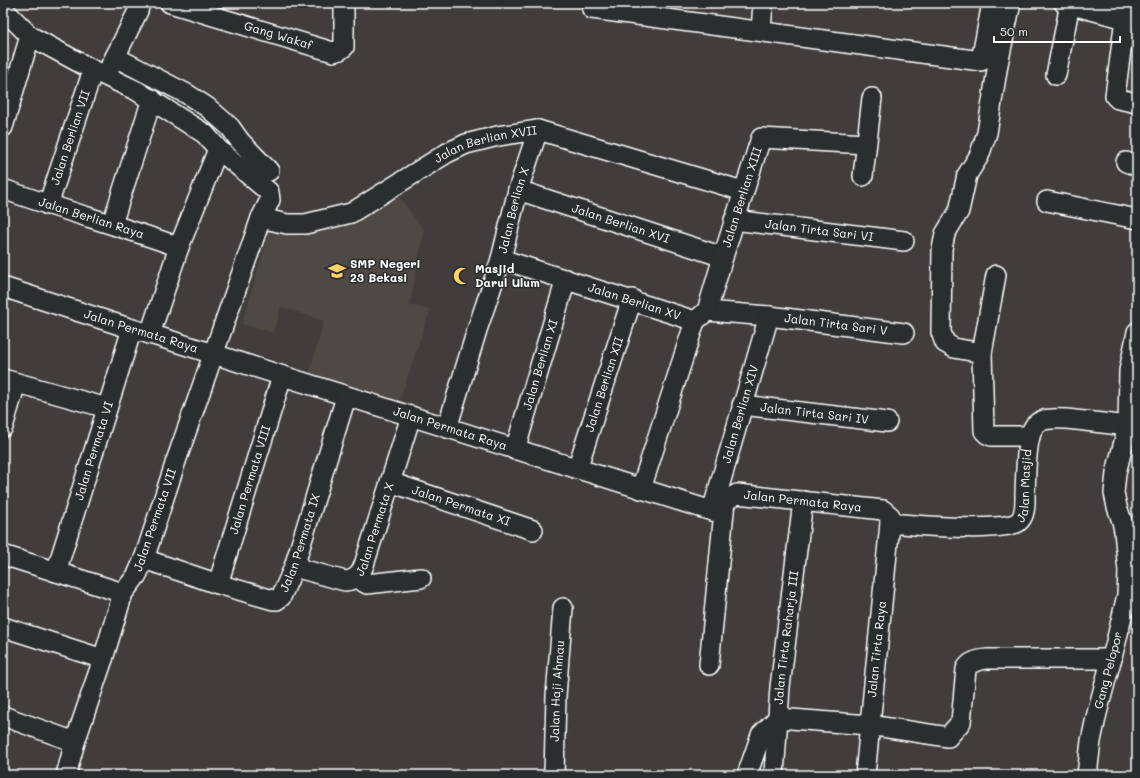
<svg xmlns="http://www.w3.org/2000/svg" width="1140" height="778" font-family="Mali,sans-serif">
  <rect width="100%" height="100%" fill="#403d3c"/>
  <filter id="ink" filterUnits="userSpaceOnUse"><feTurbulence type="fractalNoise" baseFrequency=".025" numOctaves="2"/><feDisplacementMap in="SourceGraphic" scale="8" xChannelSelector="R" yChannelSelector="G"/><feConvolveMatrix kernelMatrix="1 2 1 2 8 2 1 2 1" color-interpolation-filters="sRGB"/></filter>
  <g filter="url(#ink)">
    <path fill="#4f4845" d="M 397,194 L 424,230 L 410,305 L 430,310 L 398,405 L 308,377 L 324,321 L 281,307 L 273,333 L 242,324 L 270,229 L 302,237 Z"/>
    <g fill="none" stroke-linecap="round" stroke-linejoin="round">
      <g stroke="#fff" stroke-width="22">
        <g id="street">
          <path id="s1" d="M 170,3 L 333,52 L 340,50 L 344,47 L 344,3"/>
          <path d="M 592,3 L 592,9 L 981,61 L 992,3"/>
          <path d="M 1011,3 L 998,64 L 987,133 L 979,156 L 967,175 L 959,211 L 945,234 L 942,249 L 941,332 L 945,343 L 954,348 L 982,353 L 984,431 L 987,434 L 991,436 L 1030,436"/>
          <path d="M 1064,3 L 1126,19"/>
          <path d="M 1127,3 L 1115,96 L 1118,99 L 1137,103"/>
          <path d="M 3,9 L 30,36 L 93,70 L 137,91 L 205,134 L 218,149 L 269,192 L 270,200 L 261,218 L 176,461 L 144,559 L 137,575 L 123,593 L 103,659 L 75,742 L 66,775"/>
          <path d="M 761,31 L 763,3"/>
          <path d="M 115,57 L 187,94 L 207,107 L 230,127 L 240,141 L 269,171"/>
          <path d="M 110,67 L 138,11 L 140,3"/>
          <path d="M 1056,75 L 1070,4"/>
          <path d="M 3,127 L 30,36"/>
          <path d="M 1126,162 L 1137,166"/>
          <path d="M 863,176 L 872,98"/>
          <path id="s2" d="M 3,189 C 61,210 121,226 179,247"/>
          <path id="s3" d="M 518,190 L 723,257"/>
          <path d="M 1047,201 L 1137,219"/>
          <path id="s4" d="M 48,205 L 93,70"/>
          <path id="s5" d="M 261,218 L 287,224 L 305,224 L 351,213 L 447,153 L 466,144 L 498,136 L 538,130 L 743,191"/>
          <path id="s6" d="M 734,220 L 904,241"/>
          <path d="M 112,224 L 152,99"/>
          <path id="s7" d="M 501,259 L 695,321 L 707,311 L 769,316 L 904,333"/>
          <path id="s8" d="M 3,287 L 132,329 L 150,334 L 712,511 L 725,501 L 737,494 L 883,510 L 890,516 L 890,523 L 865,775"/>
          <path id="s9" d="M 707,311 L 723,257 L 761,138 L 866,144"/>
          <path d="M 150,334 L 179,247 L 218,149"/>
          <path d="M 982,353 L 996,275"/>
          <path d="M 3,379 L 107,408"/>
          <path id="s10" d="M 742,405 L 887,422"/>
          <path d="M 3,427 L 16,383"/>
          <path id="s11" d="M 447,428 L 477,330 L 501,259 L 518,190 L 538,130"/>
          <path id="s12" d="M 515,450 L 566,279"/>
          <path id="s13" d="M 577,469 L 632,299"/>
          <path id="s14" d="M 390,482 L 533,530"/>
          <path d="M 641,489 L 695,321"/>
          <path id="s15" d="M 712,511 L 769,316"/>
          <path id="s16" d="M 890,523 C 911,525 1005,533 1018,522 C 1026,516 1025,503 1025,494 C 1026,477 1025,438 1035,425 C 1039,421 1046,419 1052,419 C 1063,418 1074,420 1085,421 C 1103,423 1120,425 1137,427"/>
          <path d="M 3,555 L 123,593"/>
          <path id="s17" d="M 144,559 L 218,584 L 273,600 L 277,600 L 281,597 L 294,567 L 346,397"/>
          <path id="s18" d="M 294,567 L 345,581 C 356,580 360,575 364,565 L 411,416"/>
          <path id="s19" d="M 56,572 L 132,329"/>
          <path d="M 358,576 L 362,581 L 367,584 L 421,578"/>
          <path id="s20" d="M 218,584 L 282,376"/>
          <path d="M 3,627 L 103,659"/>
          <path d="M 709,665 L 725,501"/>
          <path d="M 3,716 L 75,742"/>
          <path id="s21" d="M 554,775 L 556,696 L 563,608"/>
          <path d="M 747,775 L 761,735 L 778,718 L 869,725 L 948,737 L 961,722 L 966,669 C 970,661 979,660 987,659 L 1112,659"/>
          <path id="s22" d="M 774,775 L 780,687 L 803,501"/>
          <path id="s23" d="M 1087,775 L 1091,741 L 1097,713 L 1116,642 L 1127,595 L 1128,571 L 1124,531 L 1122,521 L 1117,507 L 1114,493 L 1116,473 L 1128,426 L 1129,371 L 1137,332"/>
        </g>
      </g>
      <use href="#street" stroke="#2a2d2e" stroke-width="19"/>
    </g>
  </g>
  <defs>
    <g id="school-bare" transform="scale(1.38)"><path d="M0-5L7-2L0 1L-7-2ZM-4 1L0 2.5L4 1V4Q0 6-4 4Z" fill="#ffd166" stroke="#2a2d2e" stroke-width="2.5" paint-order="stroke"/></g>
    <g id="mosque-bare" transform="scale(1.38)"><path d="M3.5-4.9A6 6 0 1 0 3.5 4.9A5 5 0 1 1 3.5-4.9Z" fill="#ffd166" stroke="#2a2d2e" stroke-width="2.5" paint-order="stroke"/></g>
  </defs>
  <g fill-rule="evenodd">
    <use href="#school-bare" x="337" y="271"/>
    <use href="#mosque-bare" x="462" y="276"/>
  </g>
  <g text-anchor="middle" stroke-width="3" stroke-linejoin="round" paint-order="stroke">
    <g font-size="12" fill="#fff" stroke="#2a2d2e">
      <text dy="4" stroke="none"><textPath href="#s1" startOffset="113">Gang Wakaf</textPath></text>
      <text dy="4" stroke="none"><textPath href="#s4" startOffset="71">Jalan Berlian VII</textPath></text>
      <text dy="4" stroke="none"><textPath href="#s5" startOffset="245">Jalan Berlian XVII</textPath></text>
      <text dy="4" stroke="none"><textPath href="#s9" startOffset="119">Jalan Berlian XIII</textPath></text>
      <text dy="4" stroke="none"><textPath href="#s11" startOffset="228">Jalan Berlian X</textPath></text>
      <text dy="4" stroke="none"><textPath href="#s2" startOffset="93">Jalan Berlian Raya</textPath></text>
      <text dy="4" stroke="none"><textPath href="#s3" startOffset="108">Jalan Berlian XVI</textPath></text>
      <text dy="4" stroke="none"><textPath href="#s6" startOffset="86">Jalan Tirta Sari VI</textPath></text>
      <text dy="4" stroke="none"><textPath href="#s7" startOffset="140">Jalan Berlian XV</textPath></text>
      <text dy="4" stroke="none"><textPath href="#s7" startOffset="349">Jalan Tirta Sari V</textPath></text>
      <text dy="4" stroke="none"><textPath href="#s8" startOffset="145">Jalan Permata Raya</textPath></text>
      <text dy="4" stroke="none"><textPath href="#s12" startOffset="89">Jalan Berlian XI</textPath></text>
      <text dy="4" stroke="none"><textPath href="#s13" startOffset="89">Jalan Berlian XII</textPath></text>
      <text dy="4" stroke="none"><textPath href="#s10" startOffset="73">Jalan Tirta Sari IV</textPath></text>
      <text dy="4" stroke="none"><textPath href="#s15" startOffset="101">Jalan Berlian XIV</textPath></text>
      <text dy="4" stroke="none"><textPath href="#s8" startOffset="469">Jalan Permata Raya</textPath></text>
      <text dy="4" stroke="none"><textPath href="#s19" startOffset="127">Jalan Permata VI</textPath></text>
      <text dy="4" stroke="none"><textPath href="#s20" startOffset="109">Jalan Permata VIII</textPath></text>
      <text dy="4" stroke="none"><textPath href="#s16" startOffset="167">Jalan Masjid</textPath></text>
      <text dy="4" stroke="none"><textPath href="#s8" startOffset="840">Jalan Permata Raya</textPath></text>
      <text dy="4" stroke="none"><textPath href="#s14" startOffset="75">Jalan Permata XI</textPath></text>
      <text transform="translate(155 520) rotate(-71)" y="4">Jalan Permata VII</text>
      <text dy="4" stroke="none"><textPath href="#s18" startOffset="117">Jalan Permata X</textPath></text>
      <text dy="4" stroke="none"><textPath href="#s17" startOffset="202">Jalan Permata IX</textPath></text>
      <text dy="4" stroke="none"><textPath href="#s22" startOffset="138">Jalan Tirta Raharja III</textPath></text>
      <text transform="translate(877 649) rotate(-84)" y="4">Jalan Tirta Raya</text>
      <text dy="4" stroke="none"><textPath href="#s23" startOffset="107">Gang Pelopor</textPath></text>
      <text dy="4" stroke="none"><textPath href="#s21" startOffset="84">Jalan Haji Ahmau</textPath></text>
    </g>
    <g font-size="12" font-weight="bold" fill="#fff" stroke="#2a2d2e" text-anchor="start">
      <text x="350" y="268">SMP Negeri<tspan x="350" dy="14">23 Bekasi</tspan></text>
      <text x="475" y="273">Masjid<tspan x="475" dy="14">Darul Ulum</tspan></text>
    </g>
  </g>
  <rect width="1140" height="778" fill="none" stroke="#2a2d2e" stroke-width="16"/>
  <rect x="8" y="8" width="1124" height="762" fill="none" stroke="#fff" stroke-width="1.5" filter="url(#ink)"/>
  <path d="M994 36v6h126v-6" fill="none" stroke="#ffffff" stroke-width="2"/>
  <text x="1000" y="36" font-size="12" fill="#ffffff" stroke="#2a2d2e" stroke-width="3" paint-order="stroke">50 m</text>
</svg>
